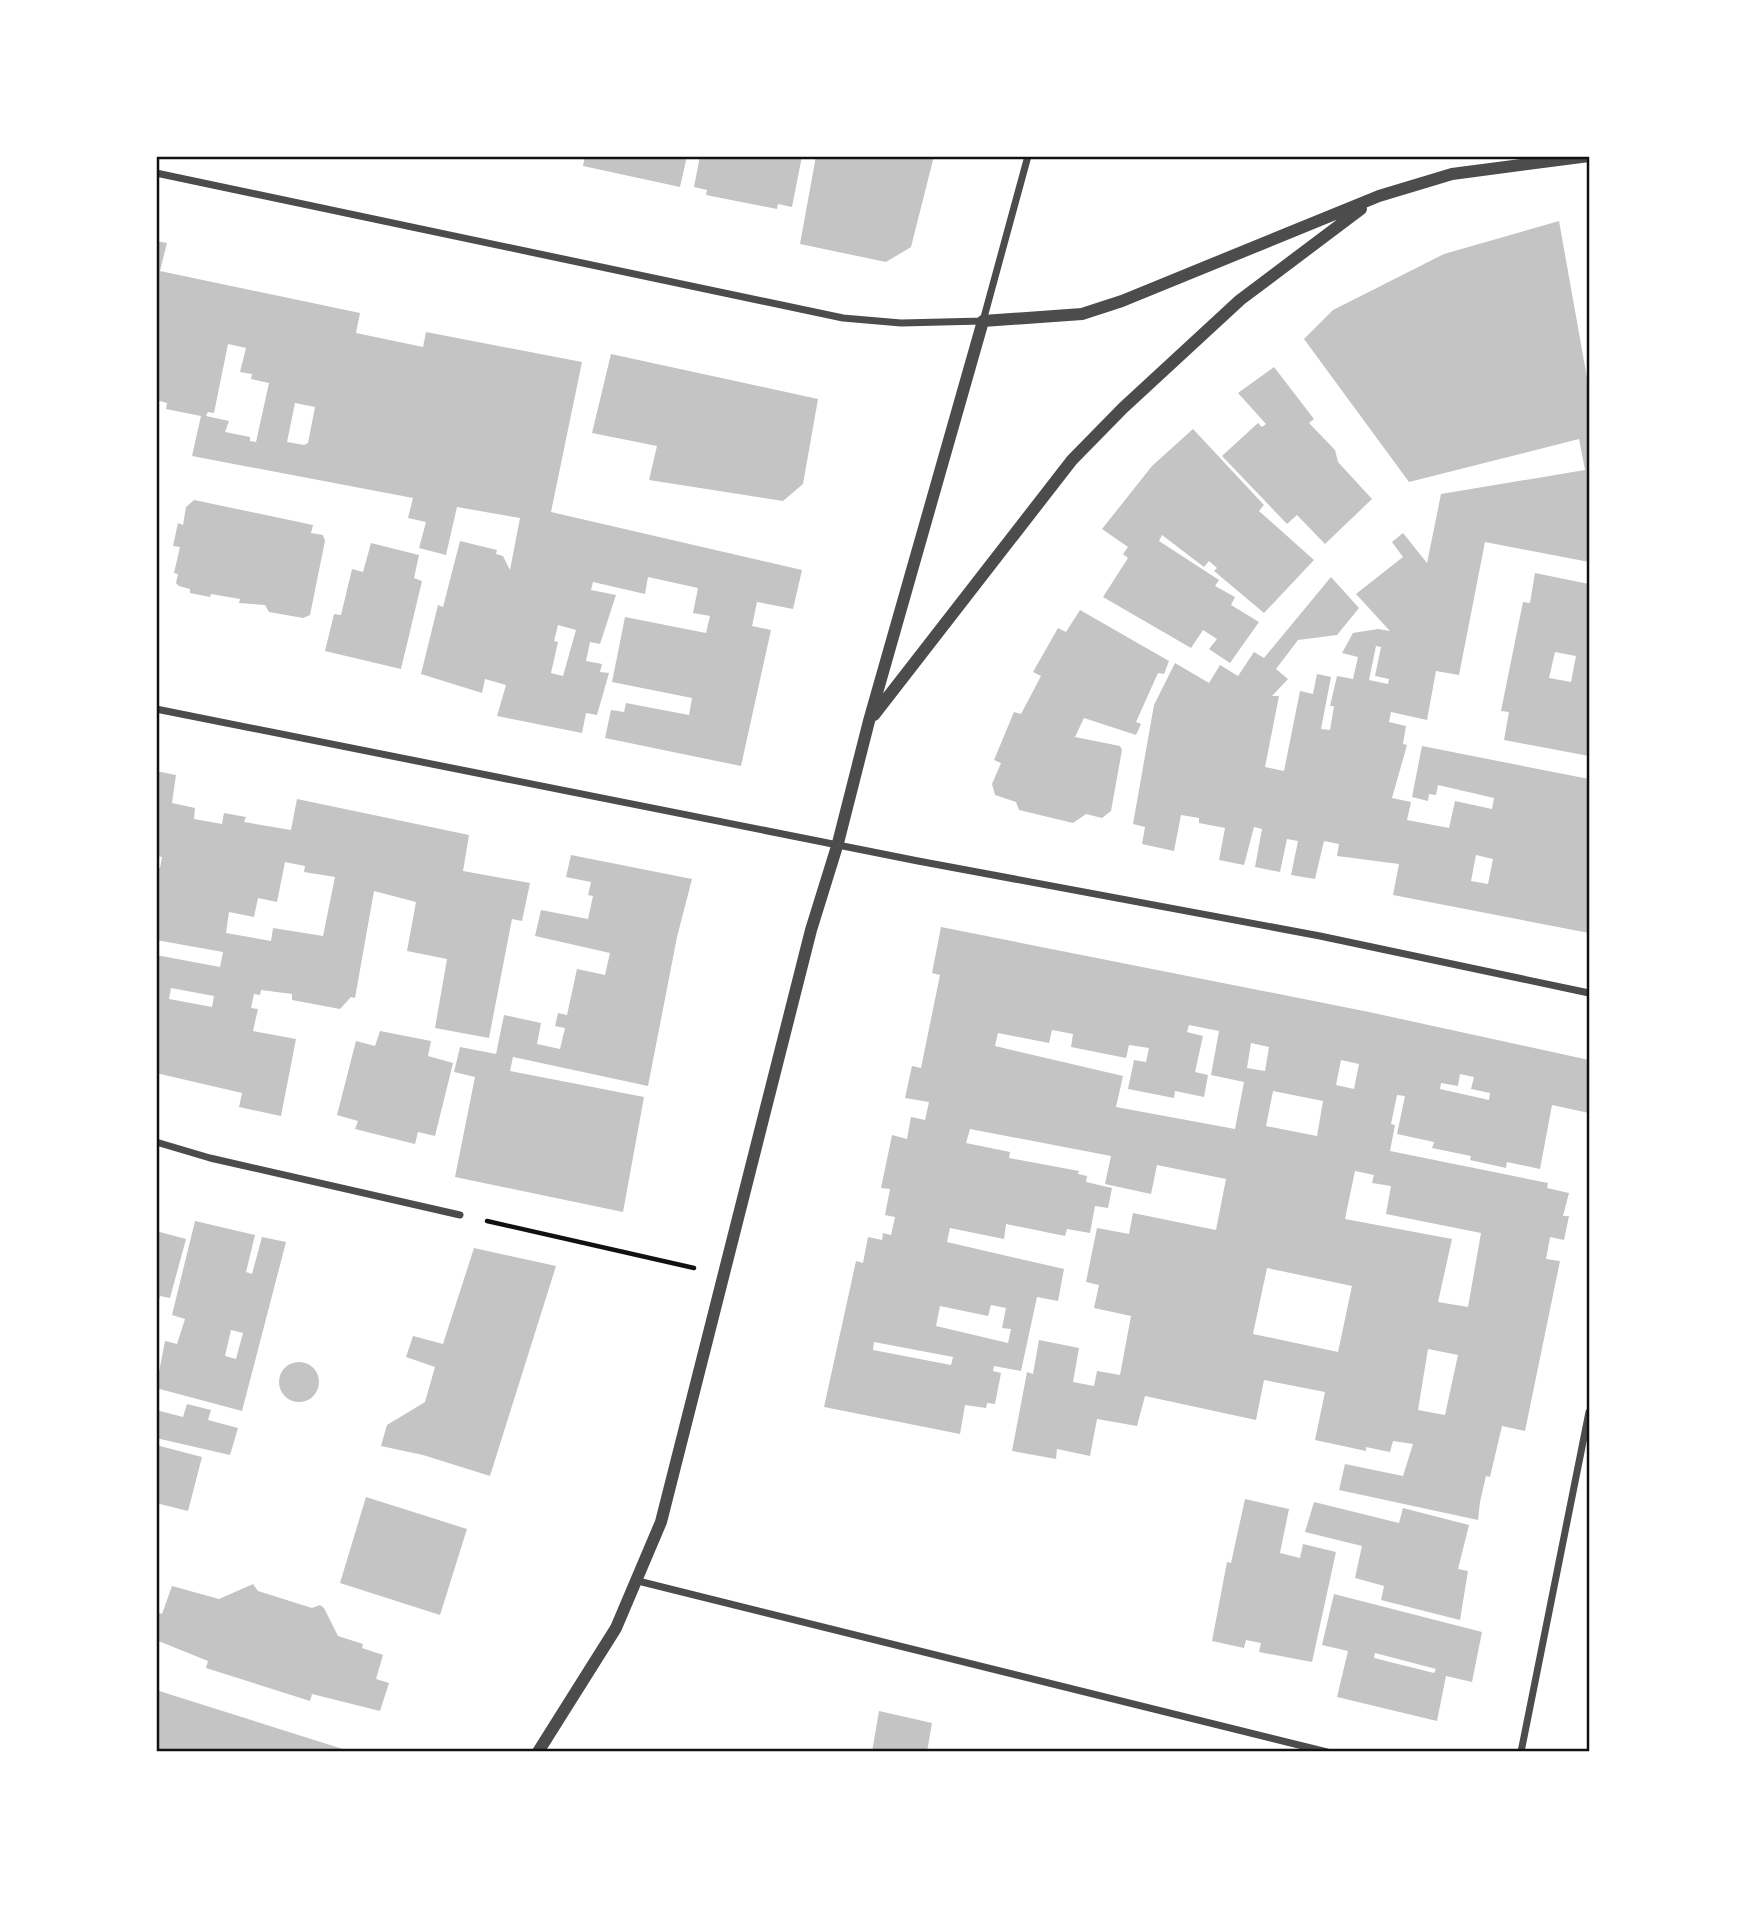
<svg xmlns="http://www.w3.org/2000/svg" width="1745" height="1908" font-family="'Varela Round',sans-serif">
  <rect width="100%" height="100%" fill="#fff"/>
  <path fill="#c4c4c4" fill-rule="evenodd" d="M 585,156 L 687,156 L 680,187 L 583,166 Z
    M 700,156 L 802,156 L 792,207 L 778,204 L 777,209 L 706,195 L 707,190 L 694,187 Z
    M 816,156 L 934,156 L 911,247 L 886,262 L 800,244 Z
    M 1559,221 L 1589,389 L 1589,562 L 1485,542 L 1459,675 L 1436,671 L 1427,720 L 1391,712 L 1389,722 L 1406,726 L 1403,744 L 1407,745 L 1392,798 L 1411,802 L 1407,820 L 1449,828 L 1455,801 L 1492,809 L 1494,798 L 1438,785 L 1436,795 L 1429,794 L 1428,801 L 1412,797 L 1422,746 L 1589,779 L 1589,933 L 1393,895 L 1399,864 L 1337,856 L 1339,844 L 1324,841 L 1315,879 L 1291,875 L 1298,841 L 1287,839 L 1280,872 L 1255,867 L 1262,829 L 1254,827 L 1244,865 L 1219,860 L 1225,828 L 1199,823 L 1199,818 L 1181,815 L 1174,851 L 1142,844 L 1145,827 L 1133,824 L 1154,705 L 1175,663 L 1209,683 L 1220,665 L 1238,676 L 1254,652 L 1264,658 L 1331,577 L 1359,608 L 1337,635 L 1298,640 L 1276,669 L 1288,679 L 1272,696 L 1279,696 L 1265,767 L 1284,771 L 1300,691 L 1313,694 L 1317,674 L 1331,677 L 1321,729 L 1330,730 L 1334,706 L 1330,706 L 1337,676 L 1353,679 L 1358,657 L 1342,653 L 1353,633 L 1378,629 L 1390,631 L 1356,594 L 1403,557 L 1392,542 L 1403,533 L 1427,563 L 1441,494 L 1585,470 L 1579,439 L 1409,482 L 1304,339 L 1333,310 L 1444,254 ZM 1376,646 L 1381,647 L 1375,676 L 1389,679 L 1388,684 L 1369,680 ZM 1476,855 L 1493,859 L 1488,884 L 1471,881 Z
    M 156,241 L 167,243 L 160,271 L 360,313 L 356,333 L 423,347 L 426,332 L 582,362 L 551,512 L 802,570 L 793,609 L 757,602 L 752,626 L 771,630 L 741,766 L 605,738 L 611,710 L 624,712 L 626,703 L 689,715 L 692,698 L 612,682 L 625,617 L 706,633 L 710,616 L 693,613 L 698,588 L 648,577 L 645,594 L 593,582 L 591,590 L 616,595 L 600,644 L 590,642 L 586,661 L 602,664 L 600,672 L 609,673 L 597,715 L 586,713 L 582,733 L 497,716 L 506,685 L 485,679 L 482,693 L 421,674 L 438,605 L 443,607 L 460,541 L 497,550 L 496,554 L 503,556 L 510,570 L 520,518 L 457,507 L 446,555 L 419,548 L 426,522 L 408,518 L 413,498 L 192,456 L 201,416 L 166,409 L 167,403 L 156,400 L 159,332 L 156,331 ZM 228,344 L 246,348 L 240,372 L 252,374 L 251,379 L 269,383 L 256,442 L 250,441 L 250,437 L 225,432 L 229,421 L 206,416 L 208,412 L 214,413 ZM 295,403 L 315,407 L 308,443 L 304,445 L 287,442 ZM 558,625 L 576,630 L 563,676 L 551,673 L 558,642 L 554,641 Z
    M 611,354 L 818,399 L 803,484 L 783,501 L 649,480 L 657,446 L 592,433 Z
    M 1274,367 L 1314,419 L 1309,423 L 1335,450 L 1338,462 L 1372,499 L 1325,544 L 1297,515 L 1287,524 L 1222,456 L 1258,423 L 1262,427 L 1266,424 L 1238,393 Z
    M 1193,429 L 1264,505 L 1259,511 L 1314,560 L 1264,613 L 1214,571 L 1217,568 L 1209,561 L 1204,567 L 1162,535 L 1159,541 L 1219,580 L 1215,586 L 1235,597 L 1231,605 L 1259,622 L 1230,663 L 1209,649 L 1217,639 L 1203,630 L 1191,648 L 1103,597 L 1128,558 L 1123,554 L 1128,547 L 1102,529 L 1152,466 Z
    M 194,500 L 313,525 L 311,533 L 323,535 L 325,541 L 310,615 L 303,618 L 269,612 L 265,605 L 239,603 L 240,599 L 211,594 L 210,597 L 190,593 L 190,589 L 179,586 L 176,583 L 178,574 L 174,573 L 180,547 L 173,546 L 178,523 L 183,525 L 186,507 Z
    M 371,543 L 419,555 L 414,578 L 422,581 L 401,669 L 325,651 L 334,614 L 341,615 L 352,569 L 363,572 Z
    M 1535,573 L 1589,584 L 1589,756 L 1504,740 L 1509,712 L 1501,711 L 1523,602 L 1530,603 ZM 1555,652 L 1576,656 L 1571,682 L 1549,678 Z
    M 1080,610 L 1169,661 L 1164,674 L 1158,673 L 1136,722 L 1141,724 L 1136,735 L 1084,718 L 1075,737 L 1120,746 L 1122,750 L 1111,811 L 1102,818 L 1086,814 L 1073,823 L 1019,810 L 1016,802 L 995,795 L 992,784 L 1001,763 L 994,760 L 1014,712 L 1021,714 L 1041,676 L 1033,672 L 1058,628 L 1066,632 Z
    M 156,771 L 176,775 L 172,803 L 195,808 L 194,819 L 222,824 L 224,813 L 246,817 L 244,822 L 291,830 L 297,799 L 469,835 L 463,871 L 530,883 L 522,921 L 512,919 L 489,1038 L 435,1028 L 447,959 L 407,951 L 416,902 L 374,891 L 355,998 L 351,997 L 340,1009 L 292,1000 L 292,994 L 261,990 L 260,995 L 254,994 L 251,1008 L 258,1009 L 253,1031 L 296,1039 L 281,1116 L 239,1107 L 242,1093 L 156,1073 L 156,955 L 220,967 L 223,952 L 156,940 L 156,867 L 160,868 L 162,857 L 156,856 ZM 285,862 L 305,866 L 304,872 L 335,877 L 323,936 L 273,928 L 271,941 L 226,933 L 229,912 L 254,917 L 258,898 L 277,902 ZM 171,988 L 214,996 L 212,1007 L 169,999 Z
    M 571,855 L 692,879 L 677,937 L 648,1086 L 513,1057 L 510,1071 L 644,1097 L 623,1212 L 455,1177 L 475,1077 L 454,1072 L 460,1047 L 496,1054 L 504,1015 L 541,1023 L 537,1044 L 560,1049 L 565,1028 L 555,1026 L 558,1013 L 567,1015 L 577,969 L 605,975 L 610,953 L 535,936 L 541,910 L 588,919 L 593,896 L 588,895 L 591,882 L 566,877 Z
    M 941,927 L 1369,1012 L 1589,1060 L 1589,1113 L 1552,1105 L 1540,1169 L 1507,1162 L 1506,1168 L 1470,1160 L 1471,1156 L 1432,1148 L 1434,1142 L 1397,1134 L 1405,1096 L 1397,1095 L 1391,1124 L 1395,1125 L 1390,1151 L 1548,1183 L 1547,1188 L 1569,1193 L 1563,1216 L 1569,1216 L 1564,1240 L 1550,1237 L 1546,1259 L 1560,1261 L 1525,1431 L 1502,1426 L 1490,1477 L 1486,1476 L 1480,1502 L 1478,1520 L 1339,1490 L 1345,1464 L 1403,1476 L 1413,1444 L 1393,1441 L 1390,1452 L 1366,1447 L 1366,1451 L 1315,1440 L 1325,1392 L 1264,1380 L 1256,1420 L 1145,1396 L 1137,1426 L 1097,1419 L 1090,1456 L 1057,1449 L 1056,1459 L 1012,1451 L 1027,1372 L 1033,1374 L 1039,1340 L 1079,1348 L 1073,1382 L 1094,1386 L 1097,1371 L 1120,1375 L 1131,1316 L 1094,1308 L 1099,1285 L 1086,1282 L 1097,1228 L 1129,1234 L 1133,1213 L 1216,1230 L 1226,1179 L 1157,1165 L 1151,1194 L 1105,1184 L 1111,1156 L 970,1129 L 966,1143 L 1010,1152 L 1009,1158 L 1079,1171 L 1078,1174 L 1087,1176 L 1086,1182 L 1112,1188 L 1108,1208 L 1095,1206 L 1090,1233 L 1067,1229 L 1065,1236 L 1006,1224 L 1004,1239 L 950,1228 L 947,1242 L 1064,1269 L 1058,1301 L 1037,1297 L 1021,1371 L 994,1366 L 993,1371 L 1001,1373 L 995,1404 L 987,1403 L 986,1408 L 965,1405 L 960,1434 L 824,1407 L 856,1261 L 863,1263 L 868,1237 L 882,1240 L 883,1233 L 891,1235 L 895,1217 L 885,1215 L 890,1189 L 881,1188 L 892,1135 L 907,1139 L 911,1117 L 925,1120 L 929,1102 L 905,1098 L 912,1066 L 921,1068 L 940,975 L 932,973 ZM 1189,1025 L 1219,1031 L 1211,1075 L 1244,1082 L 1235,1129 L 1116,1107 L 1123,1076 L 995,1046 L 998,1033 L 1049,1043 L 1052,1030 L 1073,1034 L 1071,1047 L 1126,1058 L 1129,1045 L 1149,1048 L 1146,1062 L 1134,1060 L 1128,1089 L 1174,1098 L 1175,1091 L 1204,1097 L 1208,1075 L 1195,1072 L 1203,1036 L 1187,1032 ZM 1251,1043 L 1269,1047 L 1265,1071 L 1247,1068 ZM 1341,1060 L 1359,1064 L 1354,1089 L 1336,1085 ZM 1460,1074 L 1474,1077 L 1471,1089 L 1490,1093 L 1489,1100 L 1440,1089 L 1441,1083 L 1458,1086 ZM 1273,1091 L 1323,1101 L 1317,1136 L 1266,1126 ZM 1355,1171 L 1374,1175 L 1372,1183 L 1391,1186 L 1386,1214 L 1481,1233 L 1468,1307 L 1438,1302 L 1452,1239 L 1345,1219 ZM 1267,1268 L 1352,1286 L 1338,1352 L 1253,1334 ZM 991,1305 L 1006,1308 L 1002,1328 L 1011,1329 L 1008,1343 L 936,1326 L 940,1306 L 988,1316 ZM 874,1342 L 953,1357 L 951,1365 L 873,1350 ZM 1428,1349 L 1458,1355 L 1445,1415 L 1418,1410 Z
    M 380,1031 L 431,1041 L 428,1056 L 453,1063 L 435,1136 L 418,1132 L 415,1144 L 355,1129 L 358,1121 L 337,1115 L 356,1041 L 375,1046 Z
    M 195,1221 L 255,1235 L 246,1272 L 252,1274 L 262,1237 L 286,1242 L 242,1411 L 156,1388 L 165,1341 L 177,1344 L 185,1319 L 172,1315 ZM 231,1330 L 243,1333 L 236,1359 L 225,1356 Z
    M 156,1231 L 186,1239 L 170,1298 L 160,1296 L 157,1308 Z
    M 474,1248 L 556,1266 L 490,1476 L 423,1455 L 381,1446 L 387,1425 L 425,1402 L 435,1367 L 406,1357 L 413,1336 L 443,1344 Z
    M279 1382a20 20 0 1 1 40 0a20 20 0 1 1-40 0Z
    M 187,1404 L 211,1410 L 208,1420 L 238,1428 L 230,1455 L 156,1438 L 156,1410 L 183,1417 Z
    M 156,1445 L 202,1457 L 188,1511 L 156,1503 Z
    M 366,1497 L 467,1529 L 440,1615 L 340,1583 Z
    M 1245,1499 L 1289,1509 L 1280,1553 L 1300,1558 L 1303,1544 L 1336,1552 L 1312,1662 L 1259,1652 L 1261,1643 L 1246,1640 L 1244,1648 L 1212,1641 L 1227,1562 L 1231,1563 Z
    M 1314,1502 L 1399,1523 L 1403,1508 L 1469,1525 L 1458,1569 L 1468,1571 L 1460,1620 L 1381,1600 L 1384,1586 L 1355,1578 L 1362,1546 L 1305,1532 Z
    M 253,1584 L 258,1591 L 312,1608 L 320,1605 L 324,1608 L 338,1636 L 363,1644 L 362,1648 L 383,1655 L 376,1679 L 389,1683 L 380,1711 L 312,1694 L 310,1701 L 206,1668 L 208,1661 L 156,1640 L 156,1612 L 162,1614 L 172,1586 L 219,1599 Z
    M 1334,1594 L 1482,1632 L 1472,1682 L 1446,1676 L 1437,1721 L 1337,1697 L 1348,1651 L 1322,1645 ZM 1375,1653 L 1436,1669 L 1434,1673 L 1374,1658 Z
    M 156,1690 L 346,1750 L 346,1752 L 156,1752 Z
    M 879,1711 L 932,1723 L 927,1752 L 872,1752 Z"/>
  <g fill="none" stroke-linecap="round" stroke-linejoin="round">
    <path stroke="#111" stroke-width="4.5" d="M 487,1221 L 694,1268"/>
    <path stroke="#4c4c4c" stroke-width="7" d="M 156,173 L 843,318 L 901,323 L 983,321 L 1028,156
      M 156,709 L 918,861 L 1320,936 L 1589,993
      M 156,1142 L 210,1158 L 460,1215
      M 638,1581 L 1327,1752
      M 1521,1752 L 1589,1412"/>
    <path stroke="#4c4c4c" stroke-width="12" d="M 874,715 L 1072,460 L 1123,408 L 1240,300 L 1361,209
      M 538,1752 L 616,1628 L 661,1522 L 811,930 L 838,843 L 869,721 L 983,321 L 1082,314 L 1122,301 L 1379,196 L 1452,174 L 1589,156"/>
  </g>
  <rect width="1745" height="1908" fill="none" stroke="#ffffff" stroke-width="315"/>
  <rect x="158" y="158" width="1430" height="1592" fill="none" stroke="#111" stroke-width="2.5"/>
</svg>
